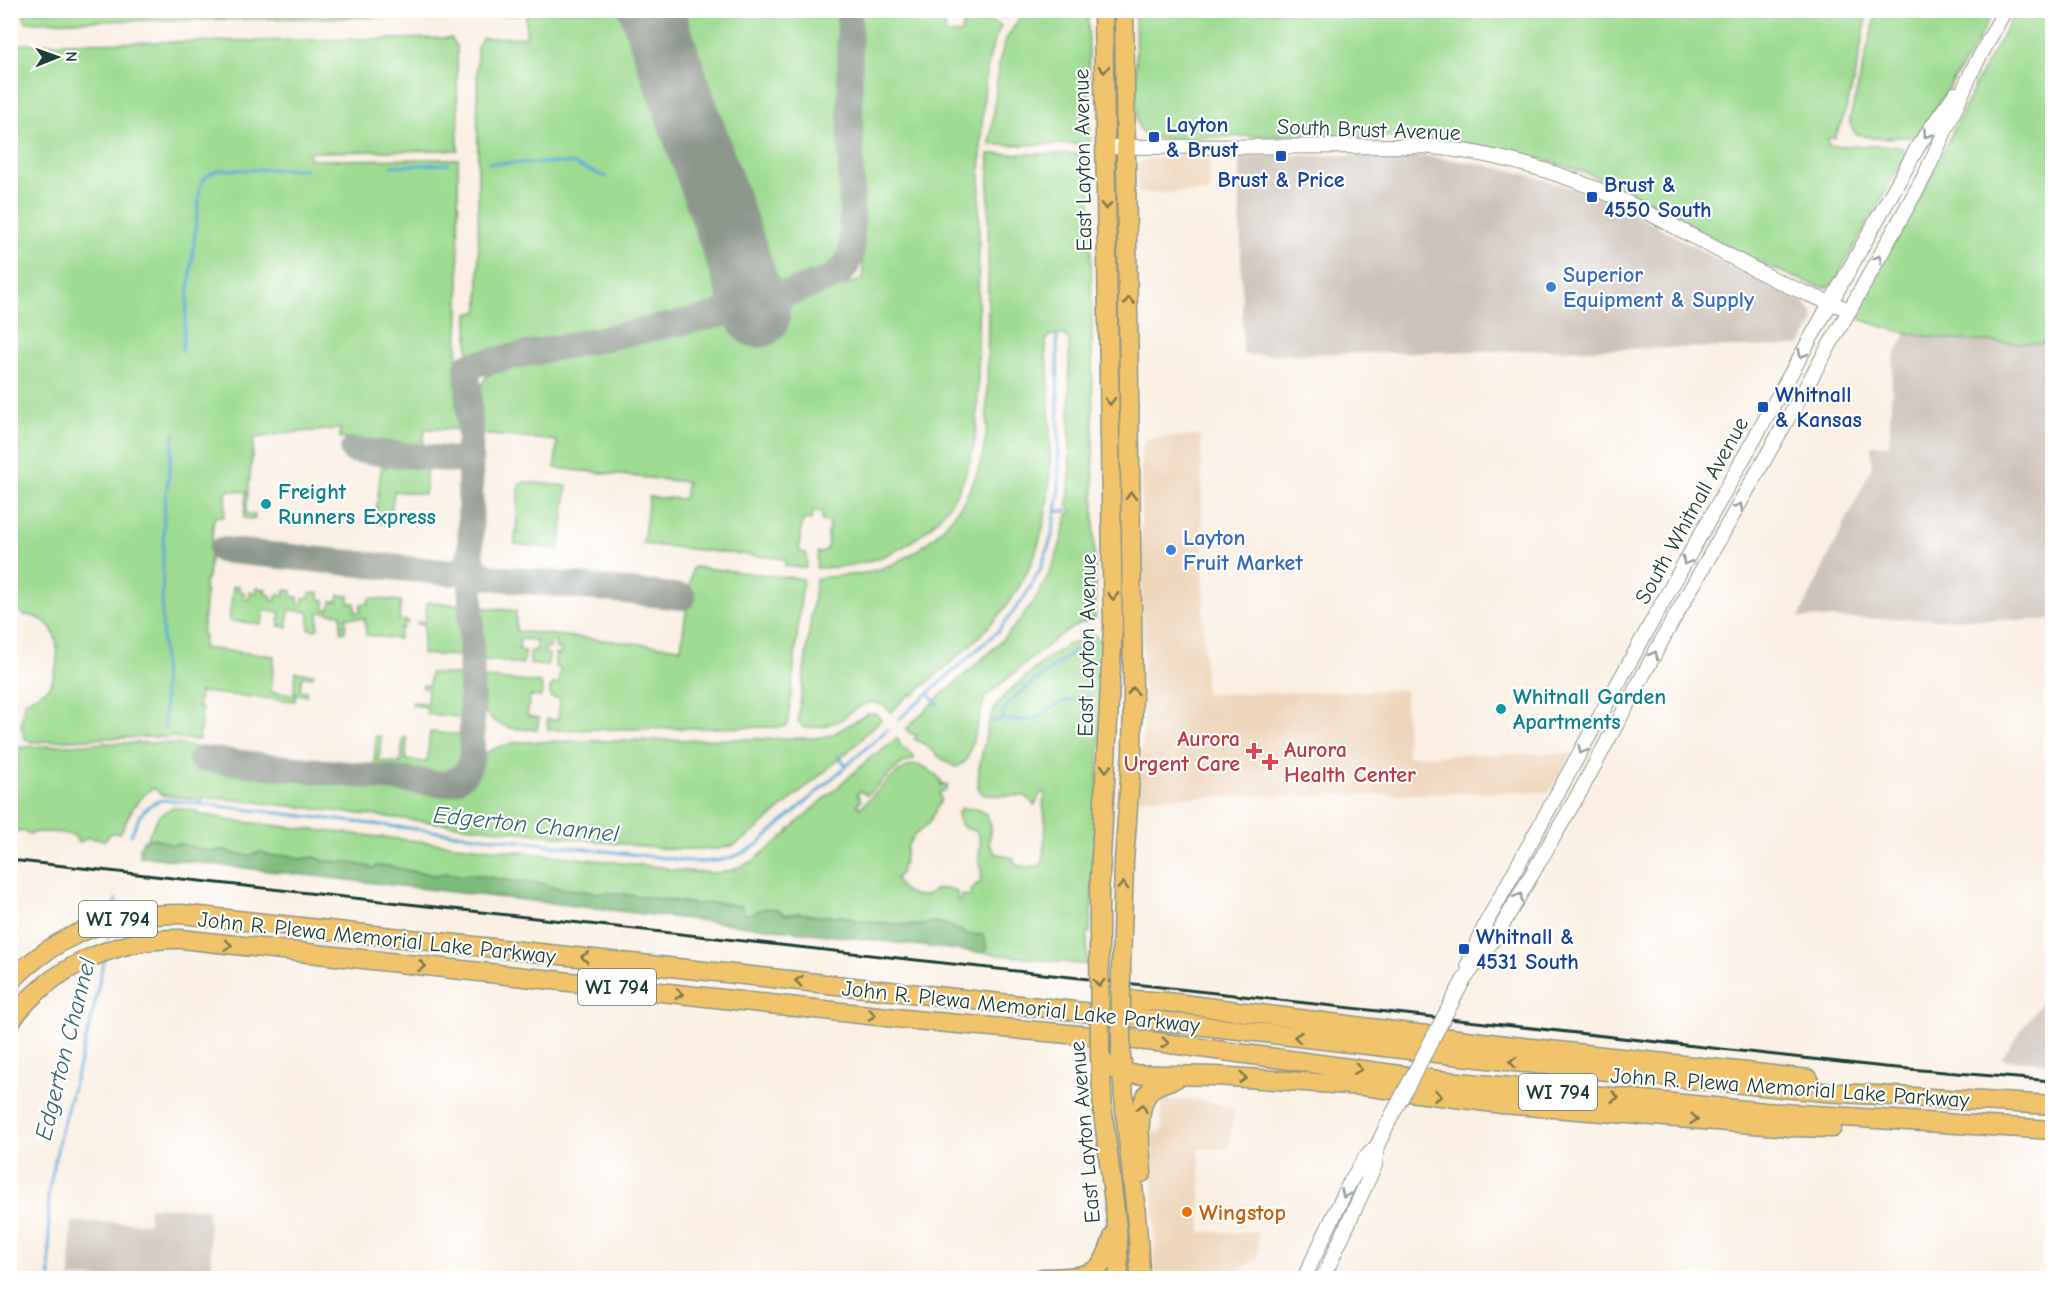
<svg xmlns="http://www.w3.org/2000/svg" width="2063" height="1289" font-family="'Comic Neue',sans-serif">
  <rect width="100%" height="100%" fill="#fff"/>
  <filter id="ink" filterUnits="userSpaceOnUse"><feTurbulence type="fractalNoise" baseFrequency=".0167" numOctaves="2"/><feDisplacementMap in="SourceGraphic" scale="12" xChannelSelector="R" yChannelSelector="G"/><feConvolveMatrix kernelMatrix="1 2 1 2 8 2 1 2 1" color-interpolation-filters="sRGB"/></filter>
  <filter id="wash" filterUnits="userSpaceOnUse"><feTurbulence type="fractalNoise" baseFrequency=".008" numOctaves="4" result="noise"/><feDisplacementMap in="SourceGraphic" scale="24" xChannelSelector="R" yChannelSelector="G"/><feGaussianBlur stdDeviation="1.35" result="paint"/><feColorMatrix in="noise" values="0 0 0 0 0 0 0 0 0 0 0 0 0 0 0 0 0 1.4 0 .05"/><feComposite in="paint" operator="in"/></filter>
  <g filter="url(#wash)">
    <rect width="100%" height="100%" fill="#faefe2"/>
    <path fill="#efd6bb" d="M 1172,155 L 1209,156 L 1210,192 L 1138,193 L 1137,168 L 1139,164 L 1146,159 Z
      M 1201,436 L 1205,694 L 1405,690 L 1407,756 L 1572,753 L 1550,792 L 1138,798 L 1143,730 L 1141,450 L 1144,440 L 1147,438 Z
      M 1162,1100 L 1197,1100 L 1219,1104 L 1234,1110 L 1229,1148 L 1201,1149 L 1198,1152 L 1200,1159 L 1201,1232 L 1258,1232 L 1258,1259 L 1239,1270 L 1155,1273 L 1152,1133 L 1162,1132 Z"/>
    <path fill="#cdc2b9" d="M 1377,155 L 1425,156 L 1480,164 L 1522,173 L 1583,192 L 1631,212 L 1736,270 L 1805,303 L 1813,313 L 1814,322 L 1800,346 L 1243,355 L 1239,156 Z
      M 1907,331 L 1937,338 L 1974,342 L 2052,343 L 2052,620 L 1799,618 L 1872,467 L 1871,445 L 1889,445 L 1893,359 Z
      M 2052,987 L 2052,1063 L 2001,1059 Z
      M 149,1207 L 208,1209 L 212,1278 L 70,1278 L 71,1222 L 149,1223 Z"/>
    <path fill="#9edc91" stroke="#5e8c62" stroke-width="1.5" d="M 1909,10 L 1994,11 L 1970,54 L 1917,137 L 1873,138 L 1856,134 L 1850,124 L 1850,118 L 1875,19 L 1880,11 L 1908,13 Z
      M 23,11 L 521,10 L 521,11 L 520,15 L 25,22 Z
      M 526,11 L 628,11 L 723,282 L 723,290 L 719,299 L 714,304 L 700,309 L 468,353 L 468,314 L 479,311 L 477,48 L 482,38 L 526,37 Z
      M 674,11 L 838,11 L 841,240 C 840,268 813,273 791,281 C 779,282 772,279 765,269 Z
      M 859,11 L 1010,11 L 1006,18 C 985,14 967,11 947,12 L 945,15 L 945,34 L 961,34 L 965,19 L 966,18 L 989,20 L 1001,26 C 987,53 985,81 983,110 C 976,213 980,317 977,420 C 972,511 906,569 816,568 L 818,552 L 821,553 L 827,549 L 829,522 L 822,521 L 822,512 L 813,511 L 811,520 L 805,519 L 802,522 L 799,551 L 807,554 L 806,568 L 785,566 L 785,559 L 643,544 L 649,497 L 684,499 L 687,482 L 555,468 L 557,441 L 482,434 L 481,386 L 487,376 L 499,371 L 732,324 L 773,312 L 863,279 Z
      M 1024,11 L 1088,11 L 1090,144 L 990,145 L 999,63 L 1005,41 Z
      M 1135,11 L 1866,11 C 1865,35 1847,120 1834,138 L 1828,138 L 1828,146 L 1895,146 L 1903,148 L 1907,154 L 1834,282 L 1828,287 L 1823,287 C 1741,263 1671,206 1591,175 C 1452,122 1300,137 1155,138 C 1145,137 1140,133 1137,122 Z
      M 2016,11 L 2052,11 L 2052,343 C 1990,343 1911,342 1853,316 L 1929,181 L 1978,79 Z
      M 451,38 L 457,47 L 458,150 L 311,152 L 309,154 L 309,157 L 310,159 L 321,160 L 458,159 L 459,312 L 457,356 L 459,429 L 425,429 L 423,446 L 340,438 L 340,429 L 298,432 L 254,438 L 246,513 L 255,515 L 255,519 L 244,518 L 246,492 L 227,490 L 224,517 L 214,517 L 208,577 L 205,582 L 204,592 L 206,592 L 202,635 L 204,636 L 203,648 L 274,656 L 271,692 L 294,694 L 296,672 L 314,674 L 313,677 L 302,676 L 300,690 L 306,691 L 306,695 L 296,694 L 295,701 L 200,692 L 198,708 L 202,708 L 199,740 L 179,739 L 176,737 L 160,738 L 161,735 L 158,737 L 105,738 L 32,742 L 25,739 L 21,727 L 24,703 C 32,694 48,693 52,681 C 62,654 61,615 22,615 L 21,612 L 11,611 L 11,44 Z
      M 989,154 L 1090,154 L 1095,619 L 1081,623 L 1060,635 L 985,697 L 969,754 L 965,762 L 956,767 C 940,762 930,744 914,739 L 917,735 L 910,733 L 906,729 L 934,702 L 936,705 L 938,704 L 936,700 C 999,645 1053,603 1067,515 L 1071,513 L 1071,510 L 1068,507 L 1070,477 L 1069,340 L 1064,335 L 1050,335 L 1046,340 L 1046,361 L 1048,362 C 1049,455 1064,538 999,615 C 974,645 941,670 912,696 L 910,694 L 891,712 C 867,685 846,725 827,724 L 827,726 L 804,728 L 798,720 L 816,579 C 834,575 852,576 870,572 C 937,554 983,493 987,425 Z
      M 388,465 L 426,469 L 426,491 L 424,494 L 394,491 L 390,522 L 388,524 L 375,523 L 381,469 Z
      M 525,482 L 567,486 L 560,550 L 515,544 L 515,534 L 520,533 L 516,532 L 519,485 Z
      M 694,567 L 803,579 L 788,723 L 784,727 L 548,730 L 547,719 L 558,720 L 560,699 L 550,697 L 550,689 L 553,684 L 559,684 L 560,668 L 555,667 L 555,654 L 560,655 L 561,649 L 555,648 L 556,642 L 551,642 L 550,648 L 545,648 L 544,653 L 549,654 L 548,663 L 546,666 L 530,664 L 530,651 L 536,651 L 536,640 L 520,639 L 519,650 L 525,651 L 524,661 L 522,664 L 486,660 L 482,657 L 481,607 L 516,611 L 516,631 L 681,648 L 692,569 Z
      M 234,586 L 239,586 L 239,591 L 244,592 L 244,599 L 249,599 L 250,592 L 256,593 L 256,588 L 266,589 L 265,594 L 271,595 L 272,601 L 276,601 L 276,595 L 284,595 L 285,590 L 292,591 L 292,597 L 298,597 L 298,604 L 302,605 L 303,598 L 309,598 L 310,593 L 319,593 L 319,599 L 325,600 L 325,609 L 330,609 L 331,601 L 338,601 L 339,595 L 349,596 L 349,603 L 355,603 L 355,612 L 360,612 L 361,604 L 368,604 L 369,598 L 401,601 L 399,620 L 408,621 L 408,623 L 404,623 L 403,629 L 400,628 L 399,639 L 366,635 L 365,619 L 346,617 L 345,632 L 341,632 L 341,614 L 319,612 L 318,627 L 316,630 L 309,629 L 309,612 L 289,610 L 287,627 L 279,626 L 280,612 L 264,611 L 262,624 L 229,621 L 233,587 Z
      M 427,602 L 462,605 L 463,655 L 461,656 L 422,654 L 424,625 L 417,624 L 417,622 L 425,622 Z
      M 1086,635 L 1095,636 L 1101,644 L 1102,706 L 1090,933 L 1087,933 L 1087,965 L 984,953 L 986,951 L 971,935 L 938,922 L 931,922 L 924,925 L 893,924 L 854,920 L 844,916 L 818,916 L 798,913 L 786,915 L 776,909 L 765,908 L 748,915 L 745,914 L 741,906 L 720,903 L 694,904 L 616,893 L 600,893 L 557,888 L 540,883 L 512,881 L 470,874 L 462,876 L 448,873 L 436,875 L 415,872 L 388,866 L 377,866 L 374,868 L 345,862 L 324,861 L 315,857 L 301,859 L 287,855 L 277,857 L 235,854 L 224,850 L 209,851 L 179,844 L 171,845 L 154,839 L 146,840 L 158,817 L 173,807 L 197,811 L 197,814 L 224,818 L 224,820 L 668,868 L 668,870 L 716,873 L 729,871 L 753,861 L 789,832 L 788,831 L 875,754 L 877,755 L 897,738 L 901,746 L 914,756 L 914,759 L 901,764 L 867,795 L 860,791 L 857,794 L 861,800 L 857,804 L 860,808 C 872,797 900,765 915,765 C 922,765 927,768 932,772 C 939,777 942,779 941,786 L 942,783 L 948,785 L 946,790 L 942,791 L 939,794 L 941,800 L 928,824 L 915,835 L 908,844 L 901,873 L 896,879 C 899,890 912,897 924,896 C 929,895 932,890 937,889 C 943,888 952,890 957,892 L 957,900 L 960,901 L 961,895 L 966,895 L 968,897 L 971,895 L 970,890 L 974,889 L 975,885 L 981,882 C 983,869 980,870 979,861 C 978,847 984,845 976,831 L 965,828 L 959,822 L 958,813 L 961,808 L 977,809 L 986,814 L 991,826 L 989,844 L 995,853 L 1013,858 L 1016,865 L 1027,867 L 1042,865 L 1046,826 L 1043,803 L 1046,793 L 1044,792 L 1040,794 L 1035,805 L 1025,796 L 985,795 L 981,792 L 978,787 L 979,769 L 989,720 L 998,703 L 1009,691 L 1045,660 L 1067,645 L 1081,641 Z
      M 430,673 L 458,675 L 462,677 L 464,698 L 462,716 L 457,717 L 427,714 L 427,707 L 412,705 L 413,702 L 427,703 L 428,689 L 422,688 L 423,685 L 429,685 Z
      M 487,678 L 540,683 L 542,687 L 541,697 L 530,696 L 527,716 L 539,718 L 537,730 L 510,728 L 492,720 L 492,717 L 489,717 L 481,704 L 481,682 Z
      M 867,714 L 876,714 L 881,720 L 862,737 L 863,738 L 842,757 L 838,756 L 839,759 L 748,837 L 734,845 L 719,849 L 669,849 L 219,798 L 202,798 L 200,802 L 194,799 L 163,795 L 153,788 C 137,798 128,814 122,831 L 119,833 L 111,833 L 105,840 L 87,838 L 78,843 L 75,836 C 66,833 37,830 30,834 L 24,831 L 11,832 L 11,748 L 106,743 L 168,743 L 170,745 L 171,743 L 198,748 L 198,766 L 446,791 C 477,787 470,766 488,752 C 495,747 507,745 516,742 L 816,738 L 832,735 Z
      M 430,732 L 463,735 C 467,778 444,776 411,773 C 399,772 385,772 374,768 L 376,736 L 381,737 L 379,761 L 401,763 L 403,738 L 407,738 L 406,760 L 427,762 Z"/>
    <path fill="#7ebc7b" stroke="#4e7c58" stroke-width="1.5" d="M 154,838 L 171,845 L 179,844 L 209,851 L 224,850 L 235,854 L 251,855 L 261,852 L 273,856 L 288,855 L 301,859 L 315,857 L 324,861 L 346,862 L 374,868 L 376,866 L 388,866 L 415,872 L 436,875 L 448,873 L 462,876 L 470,874 L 512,881 L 540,883 L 557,888 L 600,893 L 616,893 L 694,904 L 721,903 L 741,906 L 745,914 L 748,915 L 765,908 L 776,909 L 786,915 L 798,913 L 818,916 L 844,916 L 854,920 L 904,925 L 924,925 L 931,922 L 944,924 L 966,934 L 983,935 L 987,947 L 984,953 L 140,856 L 140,848 L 143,841 Z"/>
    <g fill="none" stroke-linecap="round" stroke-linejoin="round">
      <path stroke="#63abda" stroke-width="3" d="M 489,163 L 571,163 L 606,177
        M 392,166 L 448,164
        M 182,351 L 200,188 C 204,176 209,173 221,170 L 305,169
        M 1057,511 L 1067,511
        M 929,693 L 937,705
        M 898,720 L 998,631 L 1024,598 L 1041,568 L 1052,536 L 1059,493 L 1057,335
        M 990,721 L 1034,719 L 1058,704 L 1072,699 L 1090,696
        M 1001,721 L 1008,703 L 1015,697 L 1082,645
        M 165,728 L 162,617 L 164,510 L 174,434
        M 839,756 L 846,766
        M 131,835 C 138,818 146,800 166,800 L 699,862 C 721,862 740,857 758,844 L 888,729
        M 113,914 L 116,899
        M 107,944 L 110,930
        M 50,1278 L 48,1195 L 61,1131 L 90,1025 L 104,959"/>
      <path stroke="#8c968b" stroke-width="26" d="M 745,278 C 757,290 768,298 785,295
        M 353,450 L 454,460 L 464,456 L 470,445
        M 221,550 L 451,573 L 464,568 L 471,554
        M 471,558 L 476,569 L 488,577 L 683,597
        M 201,759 L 443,784 C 460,782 470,772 472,755 L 470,445 L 467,366 L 734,312 L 837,276 C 848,268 851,258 852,245 L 849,10"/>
      <path stroke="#8c968b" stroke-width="64" d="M 651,10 L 758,316"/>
    </g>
  </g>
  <g filter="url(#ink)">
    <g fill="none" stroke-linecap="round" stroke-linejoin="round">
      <g stroke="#8c968b" stroke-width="16">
        <path id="minor" d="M 1105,147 L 1423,146 C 1492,152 1562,172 1624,201 C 1671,223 1716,250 1762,273 C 1790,288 1820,299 1850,310
          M 1468,965 L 1485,925 L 1655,616 L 1920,143 L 1955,94
          M 1463,981 L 1496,936 L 1581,790 L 1667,631 L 1857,297 L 1925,175 L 1973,69 L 2005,10
          M 1304,1278 L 1350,1182 L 1365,1158 L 1377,1146 L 1389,1121
          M 1323,1278 L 1375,1165 L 1377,1146"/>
      </g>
      <g stroke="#8c968b" stroke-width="21">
        <path id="major" d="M 1099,942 L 1099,896 L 1113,626 L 1103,10
          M 1121,969 L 1124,862 L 1132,751 L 1133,690 L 1124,10
          M 10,982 C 59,932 112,914 181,914 L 1066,1010 L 1514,1062 L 1824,1092 L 2052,1105
          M 1121,1002 L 1135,1000 L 1167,1002 L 1505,1045 L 1809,1079
          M 10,1022 C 49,968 116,938 181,939 L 914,1020 L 1157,1042 L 1437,1080 L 1511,1087 L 1765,1112 L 2052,1130
          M 1100,1055 L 1109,1066 L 1122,1074 L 1215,1076 L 1363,1086 L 1502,1104 L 1790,1127 L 1832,1128
          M 1100,1055 L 1103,1112 L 1117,1228 L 1119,1278
          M 1122,1062 C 1124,1135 1139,1206 1140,1278
          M 1142,1173 C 1141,1151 1134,1108 1150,1091 C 1156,1084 1166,1082 1175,1079
          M 1042,1278 C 1058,1277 1087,1279 1099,1267 C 1107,1259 1110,1245 1114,1235"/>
      </g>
      <use href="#minor" stroke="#fff" stroke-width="14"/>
      <use href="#major" stroke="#f1c36a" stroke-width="18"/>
      <path stroke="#1f3d34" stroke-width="3" d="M 10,860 L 1885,1067 L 2052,1081"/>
      <g stroke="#8c968b" stroke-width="16" stroke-linecap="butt">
        <path id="minor-bridge" d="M 1389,1121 L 1463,981"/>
      </g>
      <g stroke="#8c968b" stroke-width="21" stroke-linecap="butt">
        <path id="major-bridge" d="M 1099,942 L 1100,1055
          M 1121,1057 L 1121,969"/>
      </g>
      <use href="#minor-bridge" stroke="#fff" stroke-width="14"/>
      <use href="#major-bridge" stroke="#f1c36a" stroke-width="18"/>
    </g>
    <defs><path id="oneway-chevron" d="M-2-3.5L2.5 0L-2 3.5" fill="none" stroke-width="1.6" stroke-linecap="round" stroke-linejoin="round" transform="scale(1.5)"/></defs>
    <g stroke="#7d794c">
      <use href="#oneway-chevron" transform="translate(1104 69) rotate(89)"/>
      <use href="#oneway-chevron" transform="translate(1106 206) rotate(89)"/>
      <use href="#oneway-chevron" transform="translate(1129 301) rotate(-91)"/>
      <use href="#oneway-chevron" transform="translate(1110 401) rotate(89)"/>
      <use href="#oneway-chevron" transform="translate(1131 496) rotate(-91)"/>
      <use href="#oneway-chevron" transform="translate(1113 596) rotate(89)"/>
      <use href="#oneway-chevron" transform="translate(1133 691) rotate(-90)"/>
      <use href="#oneway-chevron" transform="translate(1106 768) rotate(93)"/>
      <use href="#oneway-chevron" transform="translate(1123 886) rotate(-88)"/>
      <use href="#oneway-chevron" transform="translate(228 945) rotate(6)"/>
      <use href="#oneway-chevron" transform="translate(585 957) rotate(-174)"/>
      <use href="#oneway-chevron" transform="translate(422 966) rotate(6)"/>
      <use href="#oneway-chevron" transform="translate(799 981) rotate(-174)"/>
      <use href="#oneway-chevron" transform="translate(1099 983) rotate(90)"/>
      <use href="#oneway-chevron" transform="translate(679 994) rotate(6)"/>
      <use href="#oneway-chevron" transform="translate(872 1015) rotate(6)"/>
      <use href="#oneway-chevron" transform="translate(1298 1037) rotate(-173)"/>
      <use href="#oneway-chevron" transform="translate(1165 1043) rotate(7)"/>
      <use href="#oneway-chevron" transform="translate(1513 1062) rotate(-174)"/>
      <use href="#oneway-chevron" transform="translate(1358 1069) rotate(8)"/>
      <use href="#oneway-chevron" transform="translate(1243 1078) rotate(4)"/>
      <use href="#oneway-chevron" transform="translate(1438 1096) rotate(7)"/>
      <use href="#oneway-chevron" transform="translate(1615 1097) rotate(6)"/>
      <use href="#oneway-chevron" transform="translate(1142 1108) rotate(-77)"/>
      <use href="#oneway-chevron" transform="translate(1694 1119) rotate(5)"/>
    </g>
    <g stroke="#8f9e9a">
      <use href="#oneway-chevron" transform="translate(1927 134) rotate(125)"/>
      <use href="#oneway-chevron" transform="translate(1878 259) rotate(-61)"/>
      <use href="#oneway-chevron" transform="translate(1802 354) rotate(119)"/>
      <use href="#oneway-chevron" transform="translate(1739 507) rotate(-61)"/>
      <use href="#oneway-chevron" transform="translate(1686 561) rotate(120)"/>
      <use href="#oneway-chevron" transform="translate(1654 655) rotate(-62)"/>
      <use href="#oneway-chevron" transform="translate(1582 750) rotate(120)"/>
      <use href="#oneway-chevron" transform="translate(1519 897) rotate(-60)"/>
      <use href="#oneway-chevron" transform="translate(1345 1194) rotate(116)"/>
    </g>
  </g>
  <g fill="#1a4fb4" stroke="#fff" stroke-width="2">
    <rect x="1148" y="131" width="12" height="12" rx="3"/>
    <rect x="1275" y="150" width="12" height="12" rx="3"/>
    <rect x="1586" y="191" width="12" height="12" rx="3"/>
    <rect x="1757" y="401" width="12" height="12" rx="3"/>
    <rect x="1458" y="943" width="12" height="12" rx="3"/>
  </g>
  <g fill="#3f7fe0" stroke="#fff" stroke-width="2">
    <circle cx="1551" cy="287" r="6"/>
    <circle cx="1171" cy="550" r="6"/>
  </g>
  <g fill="#0f9aa8" stroke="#fff" stroke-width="2">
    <circle cx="266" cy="504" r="6"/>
    <circle cx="1501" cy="709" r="6"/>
  </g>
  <g fill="#e0444e" stroke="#fff" stroke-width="2">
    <path d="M1251 742h6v6h6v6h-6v6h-6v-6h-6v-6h6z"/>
    <path d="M1267 753h6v6h6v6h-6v6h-6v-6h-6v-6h6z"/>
  </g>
  <circle fill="#e8710a" stroke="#fff" stroke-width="2" cx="1187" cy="1212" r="6"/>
  <g text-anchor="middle" stroke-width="4.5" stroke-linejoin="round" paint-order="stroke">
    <g fill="#fff" stroke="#627771" stroke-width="1.5">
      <rect x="79" y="901" width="78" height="36" rx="4.5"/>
      <rect x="578" y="969" width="78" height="36" rx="4.5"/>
      <rect x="1519" y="1074" width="78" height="36" rx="4.5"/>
    </g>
    <g font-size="21" font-weight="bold" fill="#1f3d34">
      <text x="118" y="926">WI 794</text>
      <text x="617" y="994">WI 794</text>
      <text x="1558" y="1099">WI 794</text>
    </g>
    <g font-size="22" font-weight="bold" fill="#164399" stroke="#fff" text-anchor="start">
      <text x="1166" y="132">Layton<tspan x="1166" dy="25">&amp; Brust</tspan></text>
      <text x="1281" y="187" text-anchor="middle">Brust &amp; Price</text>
      <text x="1604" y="192">Brust &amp;<tspan x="1604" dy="25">4550 South</tspan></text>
      <text x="1775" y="402">Whitnall<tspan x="1775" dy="25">&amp; Kansas</tspan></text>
      <text x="1476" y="944">Whitnall &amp;<tspan x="1476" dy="25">4531 South</tspan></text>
    </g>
    <g font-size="22" fill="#1f3d34" stroke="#fff">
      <text transform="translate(1369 129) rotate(2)" y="8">South Brust Avenue</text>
      <text transform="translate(1082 160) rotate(-91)" y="8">East Layton Avenue</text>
      <text transform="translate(1691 510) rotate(-61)" y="8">South Whitnall Avenue</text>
      <text transform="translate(1086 645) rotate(-89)" y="8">East Layton Avenue</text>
      <text transform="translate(377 937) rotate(6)" y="8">John R. Plewa Memorial Lake Parkway</text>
      <text transform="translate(1021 1006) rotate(6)" y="8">John R. Plewa Memorial Lake Parkway</text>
      <text transform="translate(1790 1087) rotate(4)" y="8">John R. Plewa Memorial Lake Parkway</text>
      <text transform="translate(1084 1132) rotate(-95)" y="8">East Layton Avenue</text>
    </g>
    <g font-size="22" font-weight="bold" fill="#366cbe" stroke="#fff" text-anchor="start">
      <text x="1563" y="282">Superior<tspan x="1563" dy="25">Equipment &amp; Supply</tspan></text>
      <text x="1183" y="545">Layton<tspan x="1183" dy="25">Fruit Market</tspan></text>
    </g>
    <g font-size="22" font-weight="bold" fill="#0d838f" stroke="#fff" text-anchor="start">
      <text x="278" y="499">Freight<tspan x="278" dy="25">Runners Express</tspan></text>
      <text x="1513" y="704">Whitnall Garden<tspan x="1513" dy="25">Apartments</tspan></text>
    </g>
    <g font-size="22" font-weight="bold" fill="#be3a42" stroke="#fff" text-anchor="end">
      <text x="1240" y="746">Aurora<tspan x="1240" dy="25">Urgent Care</tspan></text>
      <text x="1284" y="757" text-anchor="start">Aurora<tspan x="1284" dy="25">Health Center</tspan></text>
    </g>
    <g font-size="22" font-weight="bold" fill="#c56008" stroke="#fff" text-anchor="start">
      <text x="1199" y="1220">Wingstop</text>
    </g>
    <g font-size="24" font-style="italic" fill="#37646e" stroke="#fff">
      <text transform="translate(526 824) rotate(6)" y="8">Edgerton Channel</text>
      <text transform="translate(65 1049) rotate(-76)" y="8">Edgerton Channel</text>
    </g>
  </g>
  <rect width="2063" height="1289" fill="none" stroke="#fff" stroke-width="36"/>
  <g transform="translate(57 57) rotate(89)" stroke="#ffffff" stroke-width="4.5" paint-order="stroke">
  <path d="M0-4.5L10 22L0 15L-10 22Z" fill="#1f3d34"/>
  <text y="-9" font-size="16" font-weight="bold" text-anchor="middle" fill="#1f3d34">N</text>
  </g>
</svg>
